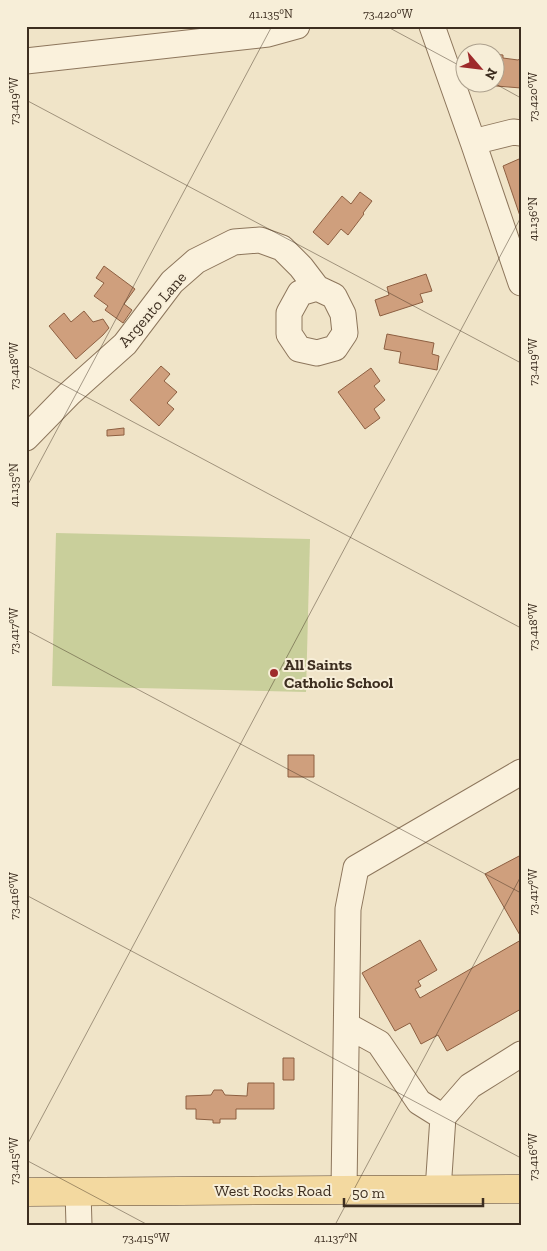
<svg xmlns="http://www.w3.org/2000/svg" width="547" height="1251" font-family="'Zilla Slab',serif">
  <rect width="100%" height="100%" fill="#f0e4c8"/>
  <path fill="#c9cf9b" d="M 56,533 L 310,539 L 306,692 L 52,686 Z"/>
  <path fill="#cf9f7d" stroke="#8d5f41" d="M 494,54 L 503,55 L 503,58 L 518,60 L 521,58 L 521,88 L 484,85 L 484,82 L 494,82 Z
    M 519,159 L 521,160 L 520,216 L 503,166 Z
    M 360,192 L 372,201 L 363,213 L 364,214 L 348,235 L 341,229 L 328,245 L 313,232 L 342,196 L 351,204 Z
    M 104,266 L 135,289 L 124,304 L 132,310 L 123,323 L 105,310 L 108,306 L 94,296 L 104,283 L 96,278 Z
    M 426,274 L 432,291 L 420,294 L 423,302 L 380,316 L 375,300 L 389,295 L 387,287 Z
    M 84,311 L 93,322 L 103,319 L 109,328 L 103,335 L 76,359 L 49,326 L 64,313 L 71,322 Z
    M 387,334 L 434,343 L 432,354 L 439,356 L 437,370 L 399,363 L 401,352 L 384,349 Z
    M 161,366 L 170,374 L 164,381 L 177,392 L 167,403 L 174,409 L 159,426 L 130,400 Z
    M 371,368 L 380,381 L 374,386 L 385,400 L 374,409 L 380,418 L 365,429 L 338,392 Z
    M 124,428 L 124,435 L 107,436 L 107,430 Z
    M 288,755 L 314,755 L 314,777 L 288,777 Z
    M 521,855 L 521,937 L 485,874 Z
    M 420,940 L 437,970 L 418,981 L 421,986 L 415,989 L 420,998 L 521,940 L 521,1009 L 447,1051 L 438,1035 L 421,1044 L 410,1023 L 395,1031 L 362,973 Z
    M 283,1058 L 294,1058 L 294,1080 L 283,1080 Z
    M 248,1083 L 274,1083 L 274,1109 L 236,1109 L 236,1119 L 220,1119 L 220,1123 L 213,1123 L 213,1120 L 196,1119 L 196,1109 L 186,1109 L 186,1096 L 211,1095 L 214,1090 L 222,1090 L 225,1095 L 247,1096 Z"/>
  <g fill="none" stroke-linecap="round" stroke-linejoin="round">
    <g stroke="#8d765c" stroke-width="27">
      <path id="minor" d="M 432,26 L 473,142
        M 26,61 L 268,34 L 297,26
        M 521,133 L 513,132 L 473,142 L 521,283
        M 26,438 L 69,394 L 125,344 L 172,282 L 196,261 L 234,242 L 260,240 L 282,248 L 301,267 L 317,288 L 334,296 L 343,314 L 345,333 L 335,348 L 317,353 L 299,349 L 289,334 L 289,313 L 300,293 L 317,288
        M 348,1026 L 379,1043 L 419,1102 L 443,1117
        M 344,1190 L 348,909 L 356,868 L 521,772
        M 438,1190 L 443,1117 L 470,1086 L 521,1054
        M 78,1192 L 79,1225"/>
    </g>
    <g stroke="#5b4430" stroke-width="29">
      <path id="major" d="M 26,1192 L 521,1189"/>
    </g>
    <use href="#minor" stroke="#faf1dc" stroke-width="25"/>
    <use href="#major" stroke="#f3d9a0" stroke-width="28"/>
  </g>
  <path fill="none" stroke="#3d2e20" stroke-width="1" stroke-opacity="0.45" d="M 386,26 L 464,68M 492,82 L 521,98M 26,100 L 521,363M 26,365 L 521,628M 26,488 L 272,26M 26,630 L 521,893M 26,895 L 521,1158M 26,1147 L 521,217M 26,1160 L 148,1225M 335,1225 L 521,876"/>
  <circle fill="#9e2a2b" stroke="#f7eed8" stroke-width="2" cx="274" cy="673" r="5"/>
  <g text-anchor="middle" stroke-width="4" stroke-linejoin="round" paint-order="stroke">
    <g font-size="16" fill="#3d2e20" stroke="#f7eed8">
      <text transform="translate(152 309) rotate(-49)" y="6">Argento Lane</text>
      <text x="273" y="1196">West Rocks Road</text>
    </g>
    <g font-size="16" font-weight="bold" fill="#3d2e20" stroke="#f7eed8" text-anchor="start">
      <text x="284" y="670">All Saints<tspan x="284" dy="18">Catholic School</tspan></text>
    </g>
  </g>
  <rect width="547" height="1251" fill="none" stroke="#f7eed8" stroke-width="55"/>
  <g transform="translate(480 68) rotate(118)"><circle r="24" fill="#f7eed8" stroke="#ada18e"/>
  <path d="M0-4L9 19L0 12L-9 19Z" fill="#9e2a2b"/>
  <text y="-8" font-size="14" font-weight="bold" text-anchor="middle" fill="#3d2e20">N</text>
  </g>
  <path d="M344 1198v8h139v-8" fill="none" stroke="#3d2e20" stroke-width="2.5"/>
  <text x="352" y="1198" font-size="15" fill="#3d2e20" stroke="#f7eed8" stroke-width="4" paint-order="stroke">50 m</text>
  <rect x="28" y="28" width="492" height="1196" fill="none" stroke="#3d2e20" stroke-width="2"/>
  <g font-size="12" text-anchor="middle" fill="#3d2e20">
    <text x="271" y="18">41.135°N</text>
    <text x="388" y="18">73.420°W</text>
    <text transform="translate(533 97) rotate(-90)" y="4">73.420°W</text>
    <text transform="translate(14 101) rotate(-90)" y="4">73.419°W</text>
    <text transform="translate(533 219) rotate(-90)" y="4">41.136°N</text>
    <text transform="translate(533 362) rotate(-90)" y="4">73.419°W</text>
    <text transform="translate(14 366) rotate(-90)" y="4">73.418°W</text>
    <text transform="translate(14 485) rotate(-90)" y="4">41.135°N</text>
    <text transform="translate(533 627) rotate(-90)" y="4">73.418°W</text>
    <text transform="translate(14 631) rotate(-90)" y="4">73.417°W</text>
    <text transform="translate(533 892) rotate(-90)" y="4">73.417°W</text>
    <text transform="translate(14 896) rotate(-90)" y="4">73.416°W</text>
    <text transform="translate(533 1157) rotate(-90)" y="4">73.416°W</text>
    <text transform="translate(14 1161) rotate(-90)" y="4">73.415°W</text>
    <text x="146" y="1242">73.415°W</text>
    <text x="336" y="1242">41.137°N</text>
  </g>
</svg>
